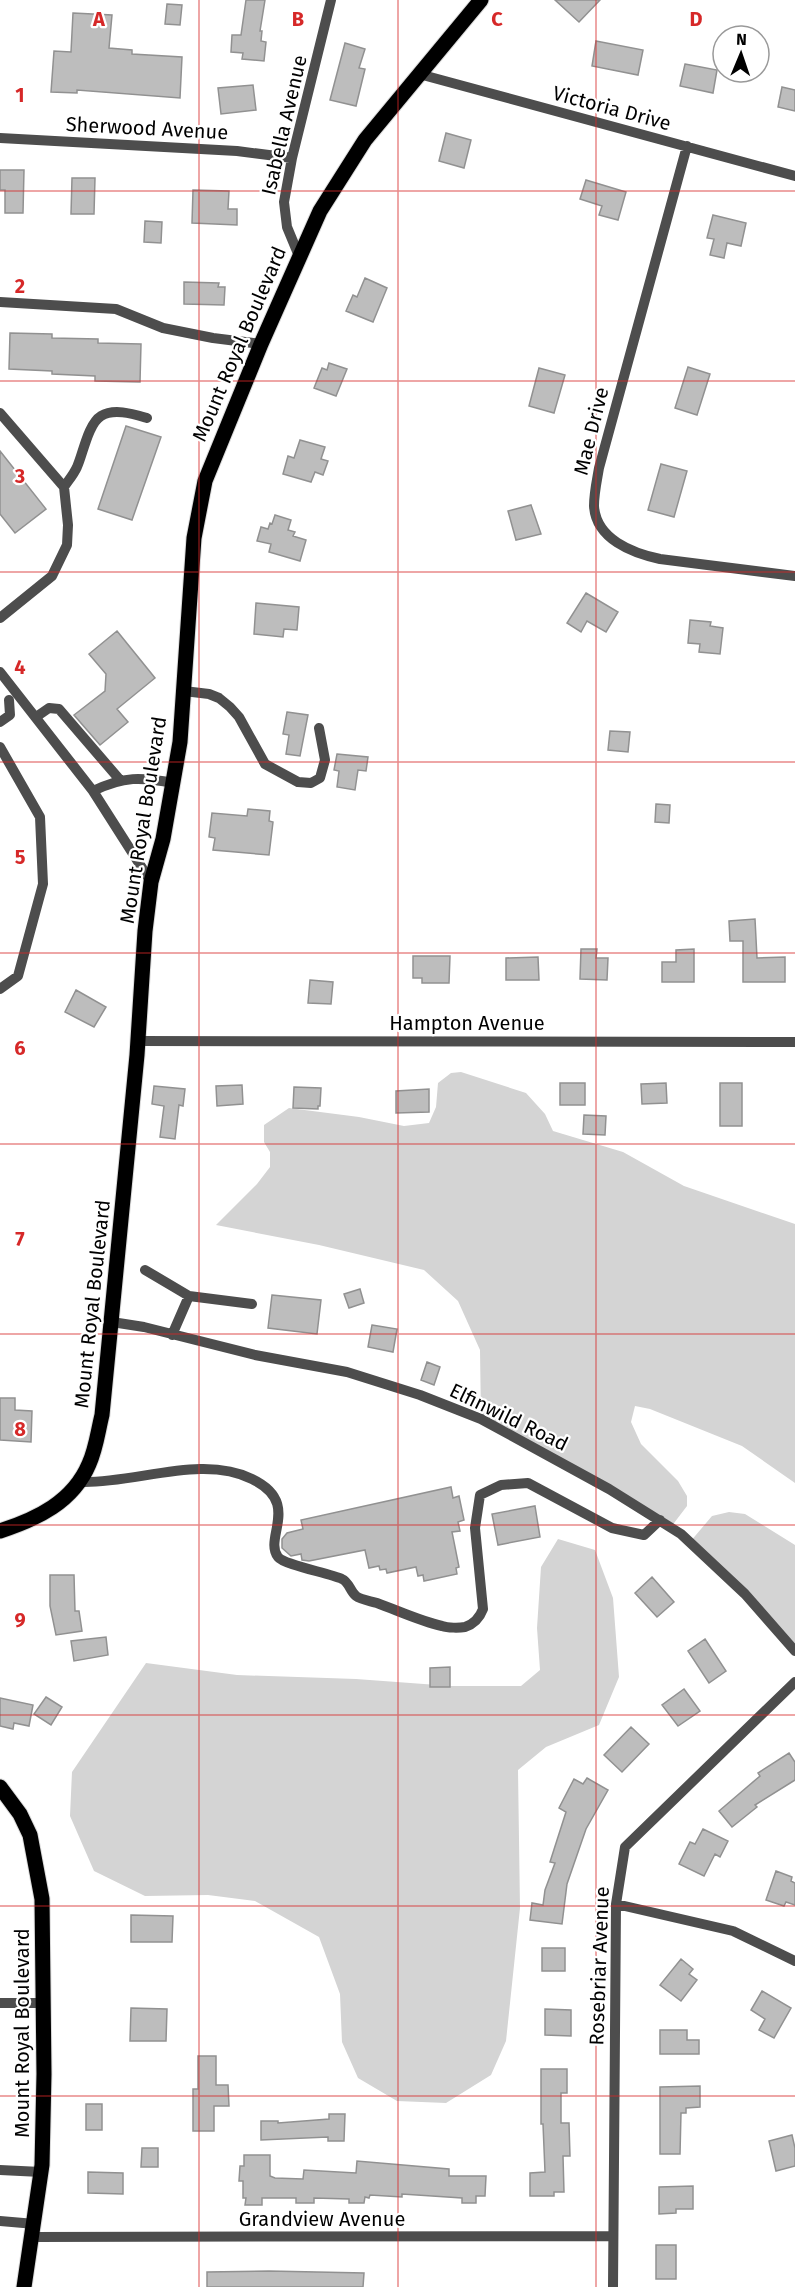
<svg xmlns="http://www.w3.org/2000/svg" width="795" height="2287" font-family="'Fira Sans',sans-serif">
  <rect width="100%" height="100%" fill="#fff"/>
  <path fill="#d4d4d4" d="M 461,1072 L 526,1093 L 545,1114 L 553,1131 L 623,1152 L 684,1186 L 795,1224 L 795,1483 L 742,1446 L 650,1409 L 635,1406 L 631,1422 L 641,1444 L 678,1481 L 687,1496 L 687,1506 L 671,1527 L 481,1419 L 480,1350 L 458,1301 L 424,1270 L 319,1245 L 216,1225 L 257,1184 L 270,1167 L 270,1152 L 264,1142 L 264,1125 L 289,1108 L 359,1117 L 404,1126 L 429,1123 L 436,1107 L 438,1083 L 451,1073 Z
    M 729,1512 L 745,1514 L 795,1545 L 795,1651 L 690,1542 L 712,1516 Z
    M 558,1539 L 595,1550 L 613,1598 L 619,1677 L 599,1725 L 546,1747 L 518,1770 L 520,1908 L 506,2041 L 491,2075 L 446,2103 L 397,2101 L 358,2078 L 342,2042 L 340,1994 L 319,1937 L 255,1901 L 208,1895 L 145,1896 L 94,1871 L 70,1816 L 72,1772 L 146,1663 L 237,1675 L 356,1679 L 451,1686 L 521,1686 L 540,1670 L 537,1628 L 541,1567 Z"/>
  <path fill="#bdbdbd" stroke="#919191" stroke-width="1.5" d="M 246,0 L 265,0 L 260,31 L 262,31 L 261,41 L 266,42 L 264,61 L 242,59 L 243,53 L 231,52 L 232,35 L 241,35 Z
    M 555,0 L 600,0 L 579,22 Z
    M 167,4 L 182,5 L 180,25 L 165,24 Z
    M 73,13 L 112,15 L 109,48 L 132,50 L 132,54 L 182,57 L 180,98 L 77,90 L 77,93 L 51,92 L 54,51 L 71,52 Z
    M 596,41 L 643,50 L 638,75 L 592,66 Z
    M 345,43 L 365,49 L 359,68 L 365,69 L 356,106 L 330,100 Z
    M 685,64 L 717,70 L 713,93 L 680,86 Z
    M 253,85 L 256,110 L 221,114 L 218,88 Z
    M 782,87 L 795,90 L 795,111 L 778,107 Z
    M 446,133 L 471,140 L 464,168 L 439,161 Z
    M 0,170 L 24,170 L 23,213 L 5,213 L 5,190 L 0,190 Z
    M 72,178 L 95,178 L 94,214 L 71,214 Z
    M 586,180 L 626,192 L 618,220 L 599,215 L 602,206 L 580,199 Z
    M 193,190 L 229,191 L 228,209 L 237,209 L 237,225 L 192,223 Z
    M 713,215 L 746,223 L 741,246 L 727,243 L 724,258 L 710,255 L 714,239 L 707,238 Z
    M 145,221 L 162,222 L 161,243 L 144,242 Z
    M 365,278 L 387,288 L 373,322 L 346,311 L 353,295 L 357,297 Z
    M 184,282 L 219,283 L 218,287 L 225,287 L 224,305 L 184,304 Z
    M 10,333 L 52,334 L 52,338 L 98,339 L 98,343 L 141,344 L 140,382 L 95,381 L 95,376 L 52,374 L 52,371 L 9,369 Z
    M 329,363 L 347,369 L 336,396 L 314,388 L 322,368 L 327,370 Z
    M 688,367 L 710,374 L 697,415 L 675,408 Z
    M 539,368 L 565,375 L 554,413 L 529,406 Z
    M 126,426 L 161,437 L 132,520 L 98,509 Z
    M 300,440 L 325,447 L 321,459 L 328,461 L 323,475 L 315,472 L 311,482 L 283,474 L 288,456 L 294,458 Z
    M 0,451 L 46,509 L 15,533 L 0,514 Z
    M 661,464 L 687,471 L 674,517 L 648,510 Z
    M 531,505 L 541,534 L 516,540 L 508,511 Z
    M 275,515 L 291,520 L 288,530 L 295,532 L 293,536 L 306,540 L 300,561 L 269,552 L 271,544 L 257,541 L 261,527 L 268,529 L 270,523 L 272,524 Z
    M 586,593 L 618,612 L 606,632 L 587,621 L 581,632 L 567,623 Z
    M 256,603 L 299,607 L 297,630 L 284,629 L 283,637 L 254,634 Z
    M 690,620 L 711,622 L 710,626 L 723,628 L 720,654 L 699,652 L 700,644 L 688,643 Z
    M 117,631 L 155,678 L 117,709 L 128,722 L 100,745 L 74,715 L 105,691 L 106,674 L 89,654 Z
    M 287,712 L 308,715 L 300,756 L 286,754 L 289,735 L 283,734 Z
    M 610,731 L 630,732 L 628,752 L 608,750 Z
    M 337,754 L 368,757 L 366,771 L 358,770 L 355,790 L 337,787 L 339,771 L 334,770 Z
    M 656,804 L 670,805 L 669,823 L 655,822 Z
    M 248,809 L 270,811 L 269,821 L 273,822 L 269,855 L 213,850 L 215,838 L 209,837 L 212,813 L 247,816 Z
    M 755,919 L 757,958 L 785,957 L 785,982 L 743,982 L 743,941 L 730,941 L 729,921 Z
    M 581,949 L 597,949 L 596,958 L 608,958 L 607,980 L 580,979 Z
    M 694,949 L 694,982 L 662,982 L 662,962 L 676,962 L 676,950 Z
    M 413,956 L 450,956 L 449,983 L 422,983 L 422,978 L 413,978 Z
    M 538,957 L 539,980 L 506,980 L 506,958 Z
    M 310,980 L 333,982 L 331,1004 L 308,1003 Z
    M 76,990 L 106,1007 L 94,1027 L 65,1012 Z
    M 560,1083 L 585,1083 L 585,1105 L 560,1105 Z
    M 666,1083 L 667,1103 L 642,1104 L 641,1084 Z
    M 720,1083 L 742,1083 L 742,1126 L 720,1126 Z
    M 242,1085 L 243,1104 L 217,1106 L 216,1086 Z
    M 154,1086 L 185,1089 L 183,1106 L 179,1105 L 175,1139 L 160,1137 L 164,1106 L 152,1104 Z
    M 294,1087 L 321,1088 L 320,1106 L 318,1106 L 318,1109 L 293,1108 Z
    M 429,1089 L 429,1112 L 396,1113 L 396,1091 Z
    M 584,1115 L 606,1116 L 605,1135 L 583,1134 Z
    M 360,1289 L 364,1303 L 349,1308 L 344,1294 Z
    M 272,1295 L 321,1300 L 317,1334 L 268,1328 Z
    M 372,1325 L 397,1329 L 393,1352 L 368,1347 Z
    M 427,1362 L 440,1367 L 434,1385 L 421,1380 Z
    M 0,1398 L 15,1398 L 15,1410 L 32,1411 L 31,1442 L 0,1440 Z
    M 451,1487 L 453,1498 L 459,1496 L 464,1520 L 458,1522 L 460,1531 L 452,1532 L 459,1567 L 456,1568 L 457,1574 L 424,1581 L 423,1575 L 418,1576 L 416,1567 L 387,1573 L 386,1569 L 380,1570 L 379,1566 L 369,1568 L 365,1550 L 309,1561 L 302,1560 L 301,1554 L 291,1556 L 282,1548 L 282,1539 L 287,1533 L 303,1529 L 301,1520 Z
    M 535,1506 L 540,1537 L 498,1545 L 492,1514 Z
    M 50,1575 L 74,1575 L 75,1611 L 79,1611 L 82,1631 L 56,1635 L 50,1606 Z
    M 652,1577 L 674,1602 L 657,1617 L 635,1593 Z
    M 106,1637 L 108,1655 L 74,1661 L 71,1641 Z
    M 705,1639 L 726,1671 L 709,1683 L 688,1651 Z
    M 450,1667 L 450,1687 L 430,1687 L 430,1668 Z
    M 684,1689 L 700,1711 L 678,1726 L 662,1705 Z
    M 46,1697 L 62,1707 L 51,1725 L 34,1714 Z
    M 0,1698 L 33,1705 L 29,1726 L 14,1723 L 13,1729 L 0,1726 Z
    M 631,1727 L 649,1744 L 622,1772 L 604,1755 Z
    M 789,1753 L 795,1762 L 795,1780 L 755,1805 L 757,1807 L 732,1827 L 719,1811 L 760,1776 L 758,1773 Z
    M 587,1778 L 608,1790 L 586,1829 L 567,1884 L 562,1924 L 530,1920 L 532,1903 L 543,1905 L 545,1890 L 555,1863 L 550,1862 L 566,1812 L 559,1808 L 574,1779 L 583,1784 Z
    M 703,1829 L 728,1841 L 720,1857 L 715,1854 L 704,1876 L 679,1864 L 690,1842 L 695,1844 Z
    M 776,1871 L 792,1877 L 791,1881 L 795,1883 L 795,1905 L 786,1902 L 784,1906 L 766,1900 Z
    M 131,1915 L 173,1916 L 172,1942 L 131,1942 Z
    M 542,1948 L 565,1948 L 565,1971 L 542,1971 Z
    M 681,1959 L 693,1969 L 689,1974 L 697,1980 L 681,2001 L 660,1985 Z
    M 762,1991 L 791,2008 L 774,2038 L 759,2030 L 765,2019 L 751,2010 Z
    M 131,2008 L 167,2009 L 166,2041 L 130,2041 Z
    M 545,2009 L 571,2010 L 571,2036 L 545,2035 Z
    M 660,2030 L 687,2030 L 687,2040 L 699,2040 L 699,2054 L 660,2054 Z
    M 198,2056 L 216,2056 L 216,2085 L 228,2085 L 229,2106 L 214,2106 L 214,2131 L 193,2131 L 193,2089 L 198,2089 Z
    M 541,2069 L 567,2069 L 567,2093 L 561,2093 L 561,2123 L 569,2123 L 570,2156 L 563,2156 L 564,2192 L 554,2192 L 554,2196 L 530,2196 L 530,2173 L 545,2172 L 543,2124 L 541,2124 Z
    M 700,2086 L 700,2107 L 686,2108 L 686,2113 L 681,2113 L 680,2154 L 660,2154 L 660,2087 Z
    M 86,2104 L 102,2104 L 102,2130 L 86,2130 Z
    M 329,2114 L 345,2114 L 344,2141 L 328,2141 L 328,2137 L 261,2140 L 261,2121 L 278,2121 L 278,2123 L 329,2119 Z
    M 792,2135 L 795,2148 L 795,2166 L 776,2171 L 769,2141 Z
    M 142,2148 L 158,2148 L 158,2167 L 141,2167 Z
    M 244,2155 L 270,2155 L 270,2176 L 275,2178 L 303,2179 L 304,2170 L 356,2173 L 357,2161 L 449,2169 L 449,2176 L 486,2176 L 485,2196 L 476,2196 L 476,2203 L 462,2203 L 462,2198 L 402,2194 L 402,2197 L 370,2195 L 369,2198 L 365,2197 L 364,2203 L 349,2203 L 349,2199 L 314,2198 L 314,2203 L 296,2203 L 296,2198 L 262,2198 L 262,2205 L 245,2205 L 246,2198 L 243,2198 L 243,2181 L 239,2181 L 240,2166 L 244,2166 Z
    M 88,2172 L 123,2173 L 123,2194 L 88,2193 Z
    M 693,2186 L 693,2209 L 676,2209 L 676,2213 L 659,2214 L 659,2187 Z
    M 656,2245 L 676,2245 L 676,2279 L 656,2279 Z
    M 269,2271 L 364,2273 L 363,2287 L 207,2287 L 207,2272 Z"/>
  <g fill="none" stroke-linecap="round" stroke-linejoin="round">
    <g stroke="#dbdbdb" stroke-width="17">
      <path id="major" d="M 0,1531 C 37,1519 73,1502 89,1464 C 96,1449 98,1431 102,1415 L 137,1055 L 145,931 L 151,882 L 163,839 L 180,742 L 194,538 L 205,481 L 261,344 L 320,211 L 365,140 L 481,0
        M 0,1787 L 20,1814 L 30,1835 L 42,1899 L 44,2074 L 42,2165 L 24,2287"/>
    </g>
    <path stroke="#4d4d4d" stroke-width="10" d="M 419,74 L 795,176
      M 0,138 L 237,151 L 292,158
      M 687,146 L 599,468 C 597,480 594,493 594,506 C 596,539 632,553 660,559 L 795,576
      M 299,256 L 287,227 L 284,202 L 292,158 L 331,0
      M 0,302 L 116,309 L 163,328 L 213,338 L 261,344
      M 0,413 L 64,487 L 68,525 L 67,545 L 52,576 L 0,618
      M 64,487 C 68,481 74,474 77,467 C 83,454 88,424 101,416 C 114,408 133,414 147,418
      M 0,672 L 93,791 L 151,882
      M 184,691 L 209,694 L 219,698 L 230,707 L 239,717 L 265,764 L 298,782 L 311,783 L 320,778 L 325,760 L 319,728
      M 36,717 L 49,708 L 59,709 L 120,780
      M 0,722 L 10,715 L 9,700
      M 0,747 L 40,817 L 43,884 L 18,976 L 0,989
      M 93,791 C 124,776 141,777 174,783
      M 138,1041 L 795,1042
      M 145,1270 L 189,1296 L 172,1335
      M 189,1296 L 252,1304
      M 112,1322 L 144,1327 L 255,1355 L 347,1372 L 420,1395 L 481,1419 L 609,1489 L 681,1534 L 745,1594 L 795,1651
      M 81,1482 C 135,1484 202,1454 252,1479 C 302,1503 263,1538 278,1557 C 284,1565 329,1573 342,1579 C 349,1582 350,1591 356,1596 C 361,1600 371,1601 377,1603 C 399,1611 420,1621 442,1626 C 448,1628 459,1628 465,1627 C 474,1624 480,1617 483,1609 L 475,1528 L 480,1495 L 501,1485 L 528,1483 L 612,1528 L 644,1535 L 660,1520
      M 616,1904 L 733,1931 L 795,1961
      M 0,2003 L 44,2003
      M 0,2170 L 41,2172
      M 0,2221 L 35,2224
      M 33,2237 L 612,2236
      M 613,2287 L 616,1904 L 625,1847 L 795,1682"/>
    <use href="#major" stroke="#000" stroke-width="15"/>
  </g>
  <path fill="none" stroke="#d62828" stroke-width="1.5" stroke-opacity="0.55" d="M 199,0 L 199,2287M 398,0 L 398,2287M 596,0 L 596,2287M 0,191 L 795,191M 0,381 L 795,381M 0,572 L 795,572M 0,762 L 795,762M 0,953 L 795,953M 0,1144 L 795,1144M 0,1334 L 795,1334M 0,1525 L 795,1525M 0,1715 L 795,1715M 0,1906 L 795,1906M 0,2096 L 795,2096"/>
  <g text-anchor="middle" stroke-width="4.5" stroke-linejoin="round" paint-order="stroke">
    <g font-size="20" fill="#000" stroke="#fff">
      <text transform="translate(612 108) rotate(15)" y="7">Victoria Drive</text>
      <text transform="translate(284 125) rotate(-77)" y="7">Isabella Avenue</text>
      <text transform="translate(147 128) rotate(3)" y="7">Sherwood Avenue</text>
      <text transform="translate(239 344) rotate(-67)" y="7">Mount Royal Boulevard</text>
      <text transform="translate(591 431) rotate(-76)" y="7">Mae Drive</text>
      <text transform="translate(143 820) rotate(-81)" y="7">Mount Royal Boulevard</text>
      <text x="467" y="1030">Hampton Avenue</text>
      <text transform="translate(92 1304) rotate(-84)" y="7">Mount Royal Boulevard</text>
      <text transform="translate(509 1417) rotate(26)" y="7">Elfinwild Road</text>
      <text transform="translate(599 1966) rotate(-88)" y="7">Rosebriar Avenue</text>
      <text transform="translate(22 2033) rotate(-90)" y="7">Mount Royal Boulevard</text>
      <text x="322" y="2226">Grandview Avenue</text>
    </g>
  </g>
  <g font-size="20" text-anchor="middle" font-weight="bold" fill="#d62828" stroke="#fff" stroke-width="4.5" stroke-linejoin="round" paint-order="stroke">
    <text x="99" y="26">A</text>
    <text x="298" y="26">B</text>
    <text x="497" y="26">C</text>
    <text x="696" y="26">D</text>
    <text x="20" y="102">1</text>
    <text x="20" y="293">2</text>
    <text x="20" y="483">3</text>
    <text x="20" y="674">4</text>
    <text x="20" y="864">5</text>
    <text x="20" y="1055">6</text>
    <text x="20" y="1246">7</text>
    <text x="20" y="1436">8</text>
    <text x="20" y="1627">9</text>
  </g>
  <g transform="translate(741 54) rotate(2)"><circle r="28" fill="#ffffff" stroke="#999999" stroke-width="1.5"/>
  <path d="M0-4.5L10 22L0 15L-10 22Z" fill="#000000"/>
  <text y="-9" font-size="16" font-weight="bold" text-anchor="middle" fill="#000000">N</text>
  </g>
</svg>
